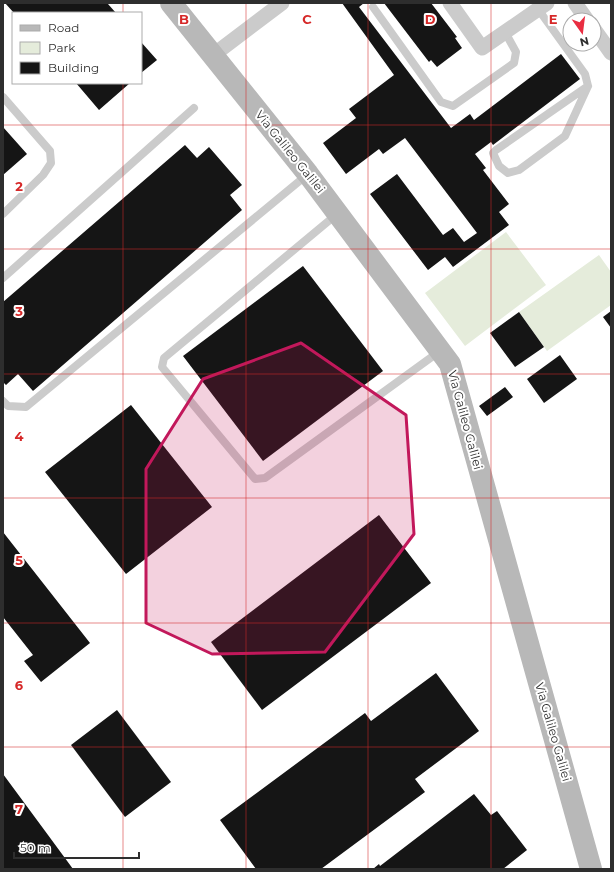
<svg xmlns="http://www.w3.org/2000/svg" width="614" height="872" font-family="Montserrat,sans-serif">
  <rect width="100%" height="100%" fill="#fff"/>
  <path fill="#e5ecdb" d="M 506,232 L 546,285 L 465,346 L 425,293 Z
    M 599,255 L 611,272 L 611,305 L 547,351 L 519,312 Z"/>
  <path fill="#151515" d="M 5,3 L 109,3 L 108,4 L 116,13 L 14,13 Z
    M 342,3 L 364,3 L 359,7 L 451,128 L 470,114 L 474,120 L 561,54 L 580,79 L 493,145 L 491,142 L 475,154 L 486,168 L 483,170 L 509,204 L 499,212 L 509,225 L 453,267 L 445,257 L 428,270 L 370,194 L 397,174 L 443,235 L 453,228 L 464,242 L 477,233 L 405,138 L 383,154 L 379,149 L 346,174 L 323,143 L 356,118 L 349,109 L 394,75 Z
    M 384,3 L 431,3 L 457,37 L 455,38 L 462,48 L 437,67 L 431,60 L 429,62 Z
    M 141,42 L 157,60 L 141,73 Z
    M 76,83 L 130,83 L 99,110 Z
    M 3,127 L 27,154 L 3,175 Z
    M 185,145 L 197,158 L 209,147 L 242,185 L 230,195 L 242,210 L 33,391 L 18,374 L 6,385 L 3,382 L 3,302 Z
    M 303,266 L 383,371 L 263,461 L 183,356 Z
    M 611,311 L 611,328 L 603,317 Z
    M 519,312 L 544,347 L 515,367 L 490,333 Z
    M 560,355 L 577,379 L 544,403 L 527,379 Z
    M 505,387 L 513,397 L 487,416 L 479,406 Z
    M 131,405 L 212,507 L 126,574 L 45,472 Z
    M 379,515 L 431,583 L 262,710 L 211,642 Z
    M 3,532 L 90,643 L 41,682 L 24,661 L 33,655 L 3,617 Z
    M 436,673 L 479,731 L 415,779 L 425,792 L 321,869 L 256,869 L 220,820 L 365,713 L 371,721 Z
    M 117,710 L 171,782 L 125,817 L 71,745 Z
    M 3,774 L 48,835 L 73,869 L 3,869 Z
    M 474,794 L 491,815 L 497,811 L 527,850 L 503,869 L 373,869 L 379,864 L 380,866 Z"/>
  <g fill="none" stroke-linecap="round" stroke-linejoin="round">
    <path stroke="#cbcbcb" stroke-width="8" d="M 373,7 L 441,102 L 453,106 L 514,63 L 516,52 L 505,32
      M 538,9 L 585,74 L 588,86 L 565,136 L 519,170 L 508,173 L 499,166 L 493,153 L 496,150 L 588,86
      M 3,97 L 50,151 L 51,163 L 43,175 L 3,214
      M 337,214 L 164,358 L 162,367 L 255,479 L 265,478 L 440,351
      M 3,278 L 194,108
      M 3,401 L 8,406 L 26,407 L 308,174"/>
    <path stroke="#cbcbcb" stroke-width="15" d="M 450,3 L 482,48 L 547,3
      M 575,3 L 587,20
      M 594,29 L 611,53
      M 212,56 L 282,3"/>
    <path stroke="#b8b8b8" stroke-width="22" d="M 171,3 L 308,174 L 450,364 L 591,869"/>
  </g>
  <path fill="#c2185b" fill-opacity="0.2" stroke="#c2185b" stroke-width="3" stroke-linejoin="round" d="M 301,343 L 406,415 L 414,534 L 325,652 L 212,654 L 146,623 L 146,469 L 203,379 Z"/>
  <path fill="none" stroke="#d62828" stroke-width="1" stroke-opacity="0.55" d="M 123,3 L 123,13M 246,3 L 246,869M 368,3 L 368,869M 491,3 L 491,869M 123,83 L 123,869M 3,125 L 611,125M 3,249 L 611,249M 3,374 L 611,374M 3,498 L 611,498M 3,623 L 611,623M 3,747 L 611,747"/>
  <g text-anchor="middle" stroke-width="4" stroke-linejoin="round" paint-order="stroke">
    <g font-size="12" fill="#2e2e2e" stroke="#fff">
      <text transform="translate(290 152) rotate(51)" y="4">Via Galileo Galilei</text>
      <text transform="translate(465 420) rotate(75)" y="4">Via Galileo Galilei</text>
      <text transform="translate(553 732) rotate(74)" y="4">Via Galileo Galilei</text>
    </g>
  </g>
  <g font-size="13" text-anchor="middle" font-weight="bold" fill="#d62828" stroke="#fff" stroke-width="4" stroke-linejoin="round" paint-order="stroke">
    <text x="184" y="24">B</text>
    <text x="307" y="24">C</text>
    <text x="430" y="24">D</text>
    <text x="553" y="24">E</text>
    <text x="19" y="191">2</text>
    <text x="19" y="316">3</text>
    <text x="19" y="441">4</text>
    <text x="19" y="565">5</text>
    <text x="19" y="690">6</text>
    <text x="19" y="814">7</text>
  </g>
  <rect width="614" height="872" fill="none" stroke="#2e2e2e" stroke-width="8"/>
  <rect x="12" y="12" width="130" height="72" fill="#ffffff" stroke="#ababab"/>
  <rect x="20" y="25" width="20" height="6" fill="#b8b8b8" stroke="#ababab"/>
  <text x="48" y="32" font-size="12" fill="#2e2e2e">Road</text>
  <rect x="20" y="42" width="20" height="12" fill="#e5ecdb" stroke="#ababab"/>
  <text x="48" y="52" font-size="12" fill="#2e2e2e">Park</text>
  <rect x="20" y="62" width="20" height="12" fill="#151515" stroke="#ababab"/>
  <text x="48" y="72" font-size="12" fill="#2e2e2e">Building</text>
  <g transform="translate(582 32) rotate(166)"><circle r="19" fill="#ffffff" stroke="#ababab"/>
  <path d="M0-3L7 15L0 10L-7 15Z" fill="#e92d41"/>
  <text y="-6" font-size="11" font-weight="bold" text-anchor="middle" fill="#2e2e2e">N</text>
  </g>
  <path d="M14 852v6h125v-6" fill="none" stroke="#2e2e2e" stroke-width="2"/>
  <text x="20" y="852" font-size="12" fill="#2e2e2e" stroke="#ffffff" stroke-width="3" paint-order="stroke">50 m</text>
</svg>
